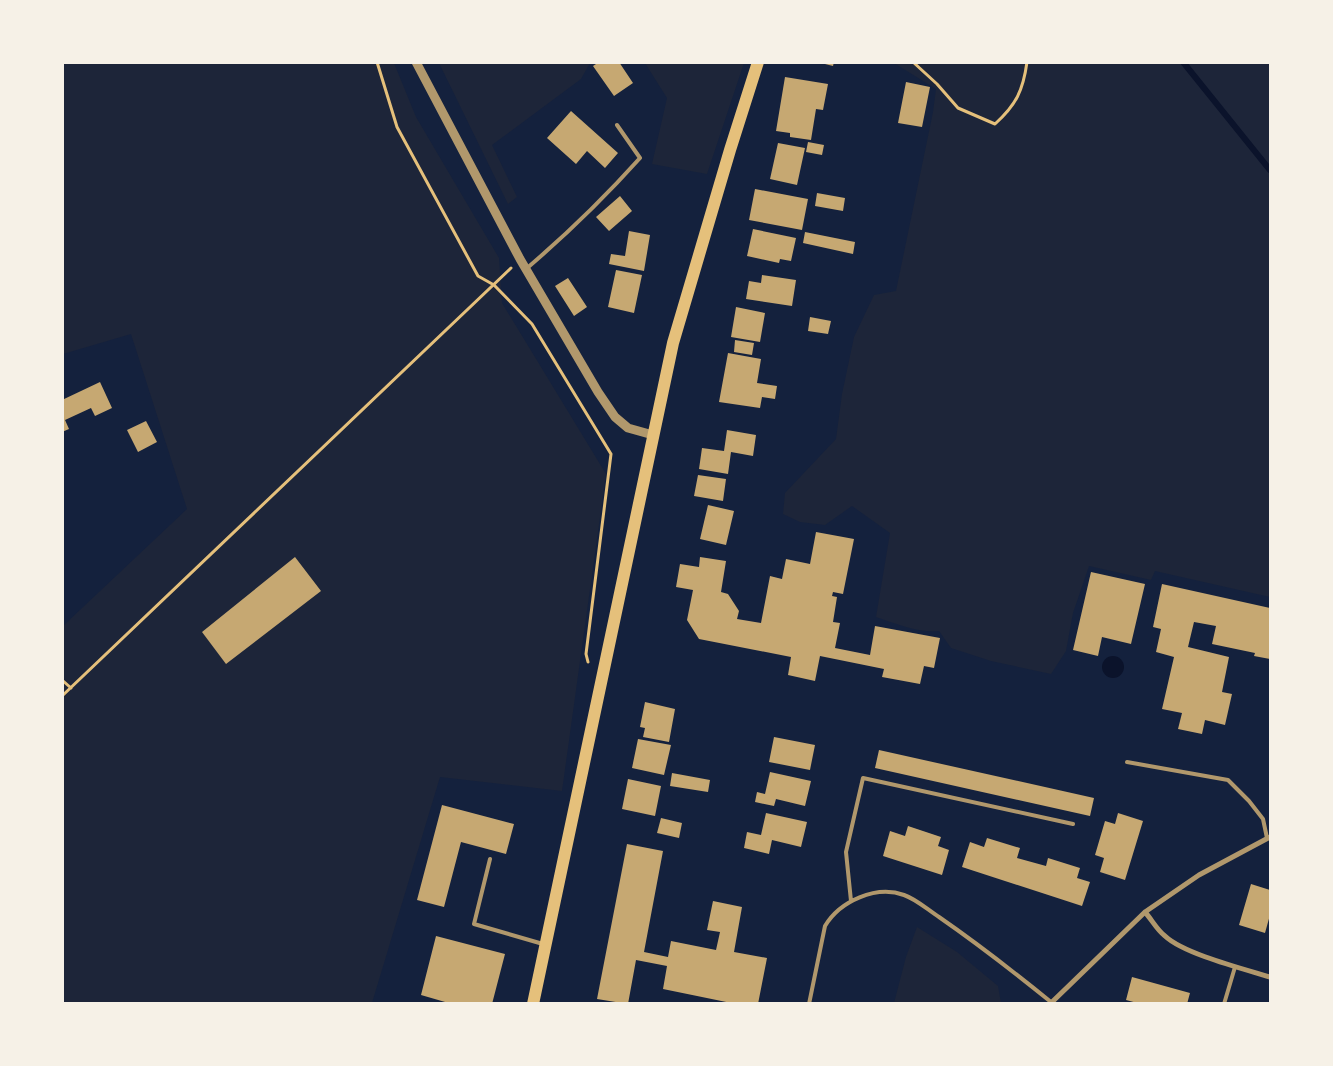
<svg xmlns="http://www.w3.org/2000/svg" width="1333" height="1066" font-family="'Work Sans',sans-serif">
  <rect width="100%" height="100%" fill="#14213d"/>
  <path fill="#1d2539" d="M 62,63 L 394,63 L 416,117 L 499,258 L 502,303 L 606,474 L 562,791 L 440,777 L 372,1003 L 63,1003 L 63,626 L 187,509 L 131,334 L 63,354 Z
    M 439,63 L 590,63 L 581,79 L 492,145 L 517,197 L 508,204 Z
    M 645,63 L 744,63 L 707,174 L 652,164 L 667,98 Z
    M 894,63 L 1270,63 L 1270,597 L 1155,571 L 1151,580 L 1089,566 L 1073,613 L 1066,651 L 1051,674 L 991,661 L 951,648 L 939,631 C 918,633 897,624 876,617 L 890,533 L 852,506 L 825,525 L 800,522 L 783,514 L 785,493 L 836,439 L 842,394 L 854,337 L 874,295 L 896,291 L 933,112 L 936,89 Z
    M 917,927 L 957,952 L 998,986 L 1001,1003 L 894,1003 L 906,957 Z"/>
  <path fill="#0b132b" d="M1102 667a11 11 0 1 1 22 0a11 11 0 1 1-22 0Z"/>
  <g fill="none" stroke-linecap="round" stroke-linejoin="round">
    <path stroke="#0b132b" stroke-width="6" d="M 1183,62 L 1270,170"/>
  </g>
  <path fill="#c6a872" d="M 599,62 L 619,62 L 633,83 L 614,96 L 593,66 Z
    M 817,62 L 834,62 L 833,66 Z
    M 785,77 L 828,84 L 823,110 L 816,109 L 811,140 L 790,137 L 790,133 L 776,131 Z
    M 906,82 L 930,87 L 922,127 L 898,123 Z
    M 571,111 L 618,153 L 605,168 L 587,151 L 576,164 L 547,138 Z
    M 808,142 L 824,145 L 822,155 L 806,152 Z
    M 778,143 L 805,148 L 797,185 L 770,179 Z
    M 755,189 L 808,199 L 802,230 L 749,220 Z
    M 817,193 L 845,198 L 843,211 L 815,206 Z
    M 620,196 L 632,211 L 609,231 L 596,217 Z
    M 753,229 L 796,238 L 791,261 L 780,259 L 779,263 L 747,256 Z
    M 629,231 L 650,235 L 644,271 L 609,264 L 611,254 L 625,256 Z
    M 805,232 L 855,242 L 853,254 L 803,243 Z
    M 616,270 L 642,275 L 634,313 L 608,307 Z
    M 762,275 L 796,280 L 792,306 L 746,299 L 749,281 L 761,283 Z
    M 568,278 L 587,307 L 574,316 L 555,286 Z
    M 736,307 L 765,313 L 760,342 L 731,337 Z
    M 810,317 L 831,321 L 828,334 L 808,331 Z
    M 735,340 L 754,343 L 752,355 L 734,352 Z
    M 728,353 L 761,359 L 757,383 L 777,386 L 775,399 L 762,397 L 760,408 L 719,402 Z
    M 100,382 L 112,408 L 95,416 L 91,408 L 65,420 L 69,429 L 62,432 L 62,400 Z
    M 146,421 L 157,442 L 138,452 L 127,430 Z
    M 727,430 L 756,435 L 753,456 L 731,452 L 728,474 L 699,469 L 702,448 L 724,451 Z
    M 698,475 L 726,479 L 723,501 L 694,496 Z
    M 708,505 L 734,511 L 726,545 L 700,539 Z
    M 816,532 L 854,539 L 843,594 L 833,592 L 832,596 L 837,597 L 833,622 L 840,623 L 835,648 L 870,655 L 875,626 L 940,638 L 934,668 L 924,666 L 920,684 L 882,677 L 884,669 L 820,656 L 815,681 L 788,675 L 791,657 L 699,639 L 687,620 L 693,590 L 676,587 L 680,564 L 699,567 L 700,557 L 726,561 L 721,592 L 728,594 L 739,611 L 737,619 L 761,623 L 770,576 L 782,579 L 786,559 L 810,564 Z
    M 295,557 L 321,591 L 226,664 L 202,632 Z
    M 1091,572 L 1145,584 L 1131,644 L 1102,637 L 1098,656 L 1073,650 Z
    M 1162,584 L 1270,608 L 1270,659 L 1254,656 L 1255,653 L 1212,644 L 1216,626 L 1194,622 L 1188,647 L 1229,657 L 1222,692 L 1232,694 L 1225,725 L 1205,720 L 1202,734 L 1178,729 L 1182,713 L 1162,709 L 1174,657 L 1156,652 L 1161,629 L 1153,627 Z
    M 645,702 L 675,709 L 669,742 L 643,737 L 645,728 L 640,727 Z
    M 774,737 L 815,745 L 810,770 L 769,762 Z
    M 638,739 L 671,745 L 664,775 L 632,768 Z
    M 879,750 L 1094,798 L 1090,816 L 875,768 Z
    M 770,772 L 811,781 L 805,806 L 776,799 L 774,806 L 755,802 L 757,792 L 765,794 Z
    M 672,773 L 710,780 L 708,792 L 670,786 Z
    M 628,779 L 661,786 L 655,816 L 622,809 Z
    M 442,805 L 514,824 L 506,854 L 461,842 L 444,907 L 417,900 Z
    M 766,813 L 807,822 L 801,847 L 772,840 L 769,854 L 744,848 L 747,832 L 761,835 Z
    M 1118,813 L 1143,821 L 1125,880 L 1100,872 L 1104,858 L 1095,855 L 1105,821 L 1115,824 Z
    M 661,818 L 682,823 L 679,838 L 657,833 Z
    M 908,826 L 941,837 L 938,846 L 949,850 L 942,875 L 883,856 L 890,831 L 905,836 Z
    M 987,838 L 1020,848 L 1017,858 L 1046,866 L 1048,858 L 1080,868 L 1077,878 L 1090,882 L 1082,906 L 962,867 L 970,842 L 984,847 Z
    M 627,844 L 663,851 L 644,952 L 668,957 L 671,941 L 716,950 L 720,932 L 707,930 L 713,901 L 742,907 L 734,952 L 767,958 L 758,1004 L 736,1004 L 663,989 L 667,966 L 636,960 L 628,1004 L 597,999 Z
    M 1251,884 L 1270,890 L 1270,915 L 1265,933 L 1239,925 Z
    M 436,936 L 505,954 L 492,1004 L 452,1004 L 421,995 Z
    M 1132,977 L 1190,993 L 1187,1004 L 1141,1004 L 1126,1000 Z"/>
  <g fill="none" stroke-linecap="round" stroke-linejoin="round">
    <path stroke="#e5c07b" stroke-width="3" d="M 377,62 L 397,127 L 478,276 L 494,285 L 532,324 L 611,454 L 586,654 L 588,662
      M 913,62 L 937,84 L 958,108 L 995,124 C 1016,105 1023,91 1027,62
      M 62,680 L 71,688
      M 62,696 L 511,268"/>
    <path stroke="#b1986c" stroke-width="4" d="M 526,269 C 567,234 605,197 640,158 L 617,125
      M 1127,762 L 1228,780 L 1249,801 L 1263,819 L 1267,838
      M 490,859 L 474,924 L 543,944
      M 851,901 L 846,852 L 863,778 L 1073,824
      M 809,1004 L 825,926 C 840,901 876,885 904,895 C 916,899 928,910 939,917 C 978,944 1014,972 1051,1002
      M 1224,1004 L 1235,967"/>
    <path stroke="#b1986c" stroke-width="5" d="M 1145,912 C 1152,920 1157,930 1165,936 C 1184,954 1244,969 1270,977
      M 1050,1004 L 1145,912 L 1199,875 L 1270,837"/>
    <path stroke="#b1986c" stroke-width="9" d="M 416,62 L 520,259 L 598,392 L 615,417 L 628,428 L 653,435"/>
    <path stroke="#e5c07b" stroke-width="12" d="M 533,1004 L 673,343 L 730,150 L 758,62"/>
  </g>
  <rect width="1333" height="1066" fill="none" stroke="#f6f1e7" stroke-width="128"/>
</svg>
